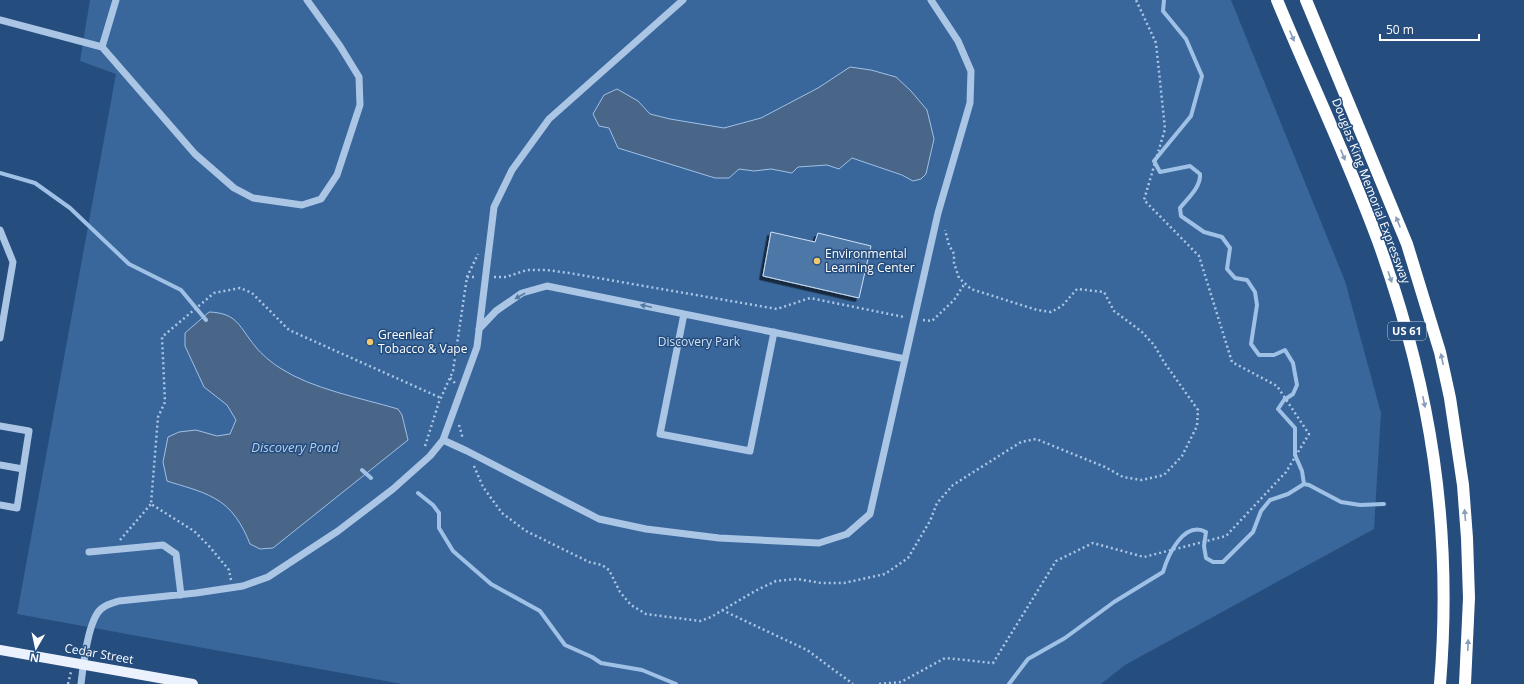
<svg xmlns="http://www.w3.org/2000/svg" width="1524" height="684" font-family="'Open Sans',sans-serif">
  <defs>
    <filter id="shadow"><feDropShadow dx="-3.5" dy="3.5" stdDeviation="0" flood-color="#0009"/></filter>
  </defs>
  <rect width="100%" height="100%" fill="#254d7e"/>
  <path fill="#39679c" d="M 90,0 L 1231,0 L 1345,281 L 1381,413 L 1374,529 L 1125,665 L 1101,684 L 402,684 L 17,614 L 116,74 L 80,61 Z"/>
  <path fill="#496689" stroke="#9fc1e6" d="M 850,67 L 871,70 L 896,77 L 911,91 L 927,110 L 934,139 L 926,174 L 921,179 L 913,181 L 902,175 L 852,158 L 839,169 L 827,165 L 798,167 L 792,173 L 771,169 L 754,171 L 739,169 L 729,178 L 715,178 L 618,148 L 609,128 L 599,126 L 593,114 L 604,95 L 617,89 L 638,101 L 650,114 L 670,119 L 724,128 L 761,118 L 818,88 Z
    M 209,312 C 238,313 239,327 255,346 C 261,354 272,363 280,368 C 312,389 361,398 398,409 L 402,415 L 408,440 L 273,548 L 260,549 L 250,544 C 243,526 232,507 214,498 C 200,490 182,486 167,481 L 163,462 L 168,437 L 179,432 L 196,430 L 217,436 L 230,434 L 236,420 L 227,405 L 204,387 L 185,346 L 185,333 Z"/>
  <g fill="none" stroke-linecap="round" stroke-linejoin="round">
    <path stroke="#9fc1e6" stroke-width="4" d="M 1164,0 L 1163,11 L 1186,39 L 1202,76 L 1191,116 L 1154,161 L 1160,172 L 1190,166 L 1200,174 C 1201,187 1188,198 1180,208 L 1181,216 L 1204,232 L 1222,237 L 1230,248 L 1227,269 L 1235,278 L 1247,280 L 1255,292 L 1257,305 L 1251,344 L 1259,355 L 1274,355 L 1285,350 L 1293,363 L 1297,385 L 1293,394 L 1284,400 L 1278,409 L 1295,428 L 1295,455 L 1302,471 L 1304,484
      M 0,173 L 35,183 L 70,208 L 129,264 L 181,290 L 206,320
      M 362,470 L 371,478
      M 418,493 L 433,505 L 439,513 L 439,528 L 453,551 L 491,584 L 540,611 L 565,645 L 592,657 L 601,663 L 642,670 L 676,684
      M 1009,684 L 1028,659 L 1065,638 L 1114,602 L 1163,572 C 1168,555 1184,520 1206,532 L 1204,546 L 1206,558 L 1213,562 L 1223,562 L 1253,532 L 1261,511 L 1270,500 L 1288,494 L 1304,484 L 1309,485 L 1341,502 L 1360,505 L 1384,504"/>
  </g>
  <path fill="#4d77a7" stroke="#cee0f4" filter="url(#shadow)" d="M 771,232 L 815,242 L 818,233 L 871,246 L 859,298 L 763,276 Z"/>
  <g fill="none" stroke-linecap="round" stroke-linejoin="round">
    <path stroke="#abc6e5" stroke-width="2.5" stroke-dasharray="2 3" stroke-linecap="butt" d="M 467,277 L 477,277
      M 494,277 L 506,277 L 527,270 L 547,270 L 569,273 L 777,309 L 810,298 L 904,317
      M 923,320 L 932,321 L 954,300 L 965,283
      M 450,378 L 455,383
      M 459,425 L 463,439
      M 425,446 L 439,402 L 453,371 L 467,277 L 478,254
      M 474,466 L 483,487 L 502,513 L 526,531 L 589,562 L 602,565 L 609,570 L 620,592 L 631,605 L 646,614 L 700,621 L 711,617 L 755,591 L 776,581 L 797,579 L 821,583 L 844,583 L 885,574 L 908,558 L 930,521 L 937,503 L 953,485 L 1021,442 L 1036,439 L 1105,467 L 1123,477 L 1142,480 L 1164,475 L 1182,456 L 1197,426 L 1198,410 L 1164,362 L 1154,345 L 1141,331 L 1114,311 L 1104,292 L 1077,289 L 1062,306 L 1051,312 L 1037,310 L 971,289 L 959,278 L 954,263 L 954,254 L 949,245 L 945,230
      M 120,540 L 151,504
      M 231,580 L 229,570 L 209,546 L 194,531 L 151,504 L 158,417 L 165,402 L 162,337 L 214,293 L 240,288 L 252,293 L 289,330 L 441,398
      M 722,610 L 807,650 L 853,684
      M 68,684 L 71,672
      M 879,684 L 901,682 L 945,658 L 993,663 L 1056,561 L 1093,543 L 1144,557 L 1226,536 L 1286,472 L 1309,434 L 1277,386 L 1232,362 L 1199,256 L 1144,200 L 1165,129 L 1156,43 L 1136,0"/>
    <path stroke="#abc6e5" stroke-width="7" d="M 0,20 L 102,47 L 116,0
      M 102,47 L 195,154 L 234,188 L 253,198 L 302,205 L 321,199 L 337,175 L 360,105 L 359,77 L 340,46 L 307,0
      M 0,230 L 13,262 L 0,338
      M 684,314 L 660,434 L 750,451 L 774,332
      M 479,329 L 496,311 L 522,293 L 547,286 L 905,359
      M 0,426 L 29,431 L 17,508 L 0,505
      M 443,440 L 467,451 L 599,519 L 646,529 L 719,538 L 819,543 L 847,534 L 870,514 L 938,213 L 970,103 L 971,71 L 958,41 L 931,0
      M 0,465 L 23,469
      M 89,552 L 163,545 L 176,554 L 181,595
      M 81,684 C 83,666 88,620 101,609 C 107,604 112,603 119,601 L 196,593 L 243,586 L 268,577 L 338,531 L 393,489 L 430,456 L 443,440 L 477,347 L 494,207 L 512,170 L 549,119 L 683,0"/>
    <path stroke="#ebf2fd" stroke-width="10" d="M 0,650 L 193,684"/>
    <path stroke="#fff" stroke-width="12" d="M 1277,0 C 1310,80 1348,159 1378,241 C 1431,388 1453,528 1440,684
      M 1306,0 L 1407,244 L 1440,352 L 1450,398 L 1463,485 L 1467,538 L 1469,598 L 1465,684"/>
  </g>
  <defs><path id="oneway-solid" d="M-6-.8H1V-3.2L6.5 0L1 3.2V.8H-6Z"/></defs>
  <g fill="#879db8">
    <use href="#oneway-solid" transform="translate(1292 36) rotate(67)"/>
    <use href="#oneway-solid" transform="translate(1343 155) rotate(68)"/>
    <use href="#oneway-solid" transform="translate(1398 222) rotate(-112)"/>
    <use href="#oneway-solid" transform="translate(1390 277) rotate(71)"/>
    <use href="#oneway-solid" transform="translate(1442 359) rotate(-102)"/>
    <use href="#oneway-solid" transform="translate(1424 402) rotate(78)"/>
    <use href="#oneway-solid" transform="translate(1465 515) rotate(-95)"/>
    <use href="#oneway-solid" transform="translate(1468 645) rotate(-88)"/>
  </g>
  <g fill="#5477a2">
    <use href="#oneway-solid" transform="translate(520 296) rotate(151)"/>
    <use href="#oneway-solid" transform="translate(646 306) rotate(-168)"/>
  </g>
  <g fill="#efc86f" stroke="#254d7e" stroke-width="1.5">
    <circle cx="817" cy="261" r="4"/>
    <circle cx="370" cy="342" r="4"/>
  </g>
  <g text-anchor="middle" stroke-width="3" stroke-linejoin="round" paint-order="stroke">
    <rect fill="#254d7e" stroke="#becad8" stroke-width="1" x="1388" y="322" width="38" height="18" rx="3"/>
    <g font-size="11" font-weight="bold" fill="#fff">
      <text x="1407" y="335">US 61</text>
    </g>
    <g font-size="12" fill="#fff" stroke="#254d7e">
      <text transform="translate(1371 191) rotate(69)" y="4">Douglas King Memorial Expressway</text>
      <text transform="translate(99 654) rotate(10)" y="4">Cedar Street</text>
    </g>
    <g font-size="12" fill="#fff" stroke="#254d7e" text-anchor="start">
      <text x="825" y="258">Environmental<tspan x="825" dy="14">Learning Center</tspan></text>
      <text x="378" y="339">Greenleaf<tspan x="378" dy="14">Tobacco &amp; Vape</tspan></text>
    </g>
    <g font-size="12" fill="#cee0f4" stroke="#254d7e">
      <text x="699" y="346">Discovery Park</text>
    </g>
    <g font-size="13" font-style="italic" fill="#b6d0ed" stroke="#254d7e">
      <text x="295" y="452">Discovery Pond</text>
    </g>
  </g>
  <g transform="translate(36 648) rotate(189)" stroke="#254d7e" stroke-width="3" paint-order="stroke">
  <path d="M0-3L7 15L0 10L-7 15Z" fill="#ffffff"/>
  <text y="-6" font-size="11" font-weight="bold" text-anchor="middle" fill="#ffffff">N</text>
  </g>
  <path d="M1380 34v6h99v-6" fill="none" stroke="#ffffff" stroke-width="2"/>
  <text x="1386" y="34" font-size="12" fill="#ffffff" stroke="#254d7e" stroke-width="3" paint-order="stroke">50 m</text>
</svg>
